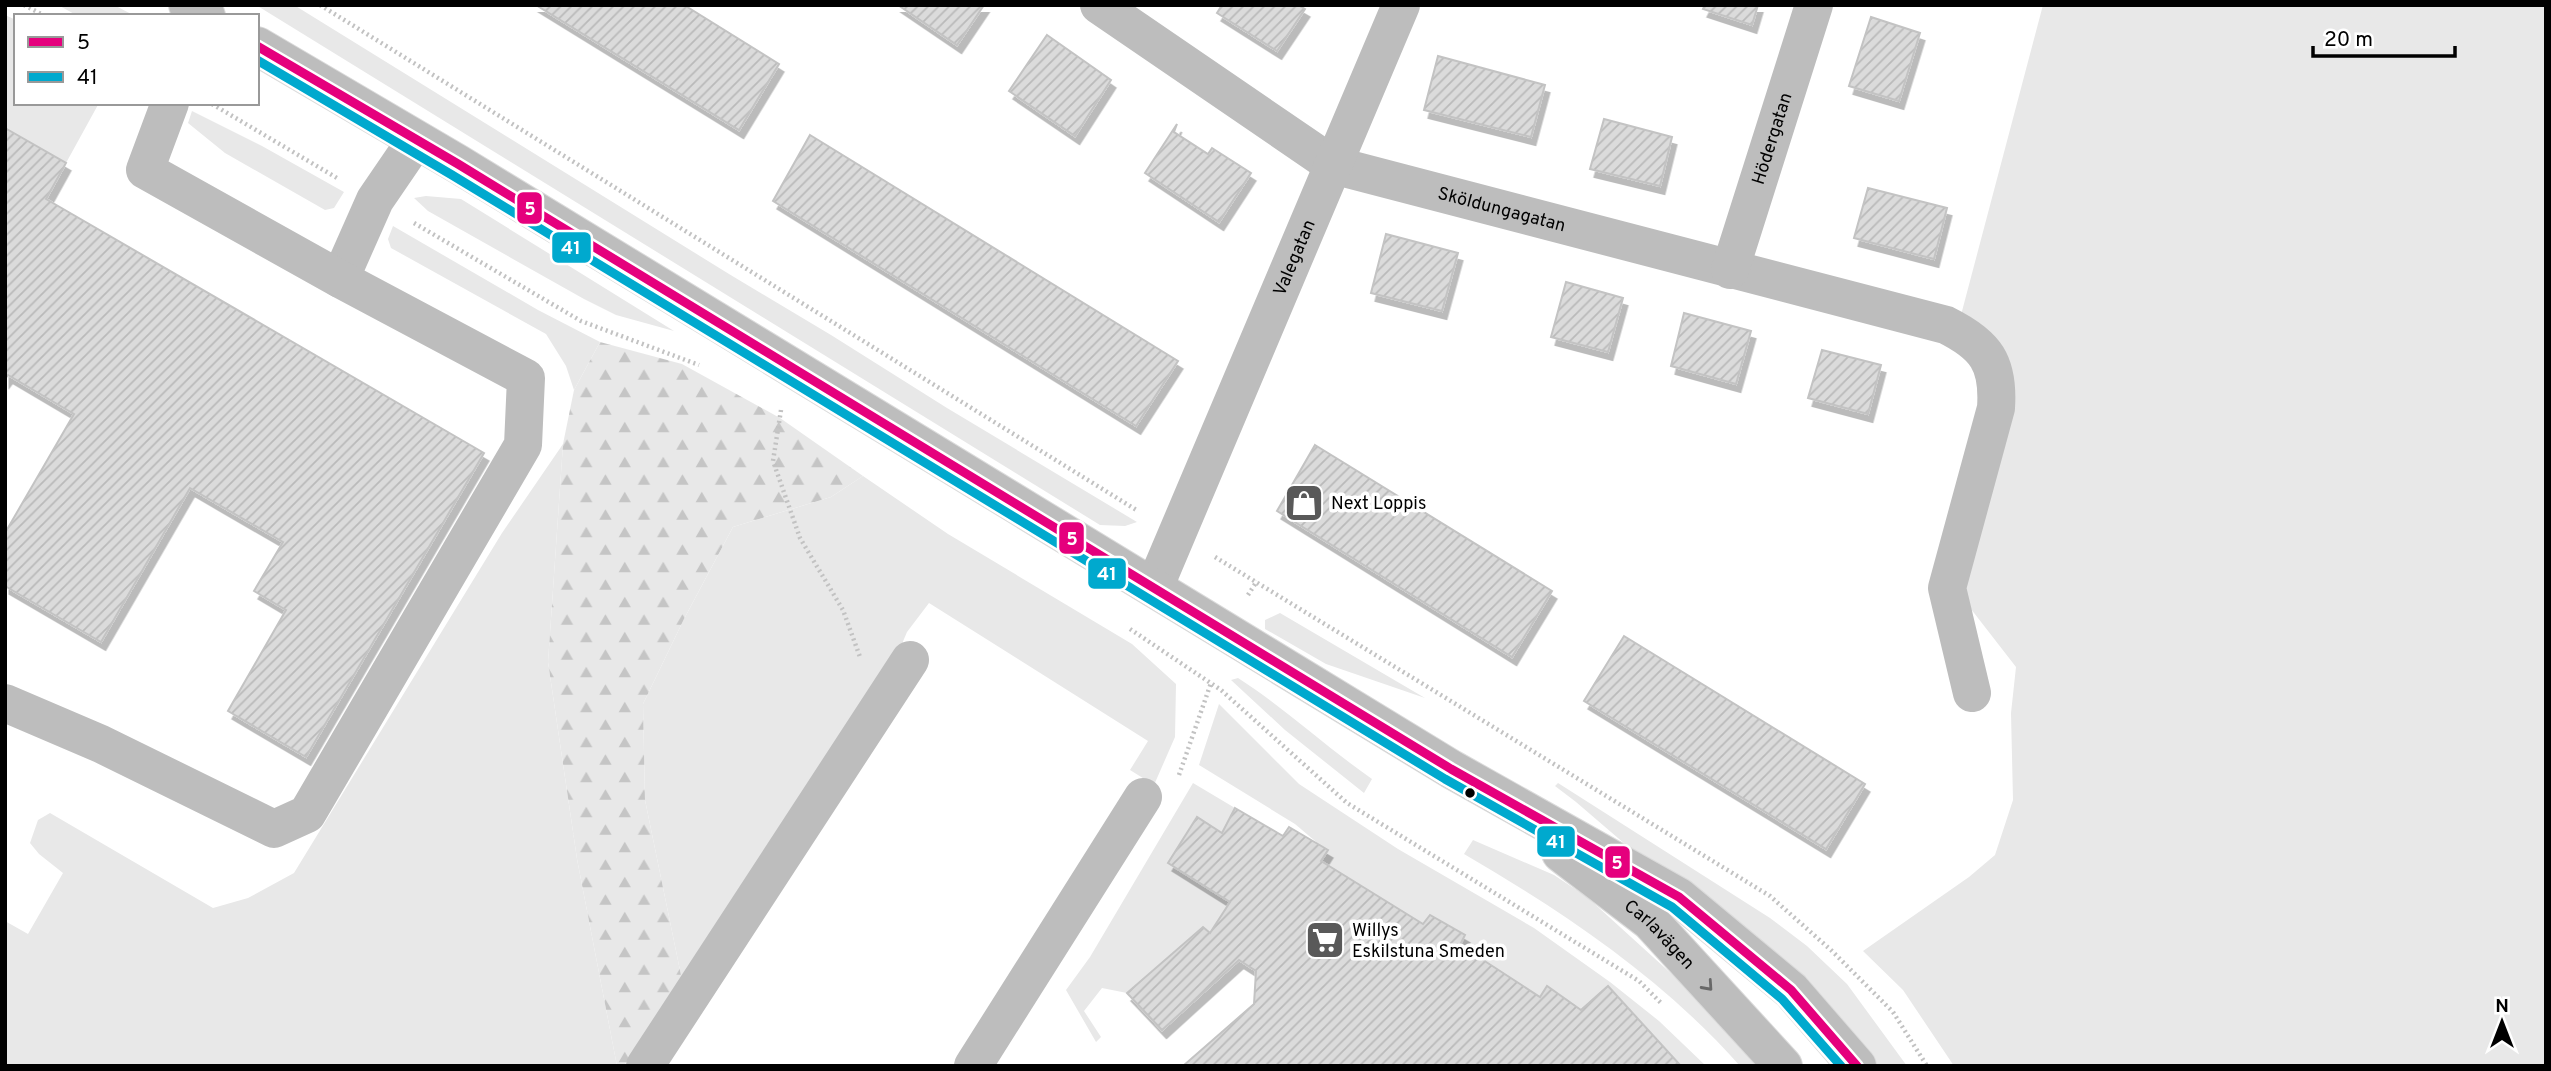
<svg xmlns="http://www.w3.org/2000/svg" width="2551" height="1071" font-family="Overpass,sans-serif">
  <defs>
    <pattern id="forest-firs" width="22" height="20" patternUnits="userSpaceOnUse" patternTransform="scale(1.75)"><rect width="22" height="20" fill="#e8e8e8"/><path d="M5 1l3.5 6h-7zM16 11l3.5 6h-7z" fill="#c5c5c5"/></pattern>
    <pattern id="building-hatch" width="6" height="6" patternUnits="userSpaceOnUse" patternTransform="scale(1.75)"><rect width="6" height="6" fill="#dbdbdb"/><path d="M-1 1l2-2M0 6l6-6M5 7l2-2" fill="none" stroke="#bababa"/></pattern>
    <filter id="shadow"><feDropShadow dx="4.5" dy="8" stdDeviation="0" flood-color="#0004"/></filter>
  </defs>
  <rect width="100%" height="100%" fill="#fff"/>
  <path fill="#e8e8e8" d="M 58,5 L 114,5 L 135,16 L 78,16 Z
    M 256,5 L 294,5 L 729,274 L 831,335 L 947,408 L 1137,522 L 1125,526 L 1100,525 Z
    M 2043,5 L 2546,5 L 2546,1065 L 1954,1066 L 1903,990 L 1863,951 L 1969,877 L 1995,855 L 2013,800 L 2011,713 L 2016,667 L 1957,591 L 1996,459 L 1961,315 Z
    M 5,15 L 16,20 L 16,103 L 99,103 L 66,163 L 5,128 Z
    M 192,111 L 262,146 L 344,192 L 334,208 L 325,210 L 225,153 L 188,123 Z
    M 426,196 L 461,199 L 674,331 L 616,315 L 584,299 L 428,211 L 414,198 Z
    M 393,226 L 538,310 L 600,342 L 574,390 L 566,366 L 546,334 L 391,248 L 388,239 Z
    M 563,444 L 548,662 L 577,859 L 617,1066 L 5,1066 L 5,921 L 28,934 L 63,873 L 39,854 L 30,843 L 38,820 L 50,813 L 213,908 L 248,898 L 294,873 L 502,533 Z
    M 863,476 L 948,534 L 1132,644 L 1176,684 L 1175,737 L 1154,785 L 1130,770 L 1148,741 L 929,603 L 907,632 L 884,686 L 682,980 L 645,800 L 643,704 L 684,619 L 733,527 L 831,497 Z
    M 1280,613 L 1425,698 L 1326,664 L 1265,629 L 1265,620 Z
    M 1238,678 C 1285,708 1326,747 1372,779 L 1364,793 L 1285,730 L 1231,680 Z
    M 1219,704 L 1299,784 L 1398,849 L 1534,928 L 1610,982 L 1659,1021 L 1706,1066 L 1681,1066 L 1609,986 L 1581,1010 L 1547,987 L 1540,997 L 1460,945 L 1465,935 L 1430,915 L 1423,924 L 1321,861 L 1321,846 L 1295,824 L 1199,765 Z
    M 1193,783 L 1235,808 L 1222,833 L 1196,817 L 1168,863 L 1230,902 L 1210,933 L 1202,928 L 1127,993 L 1102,988 L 1084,1011 L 1101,1037 L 1096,1042 L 1066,990 L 1090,957 Z
    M 1558,783 L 1770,918 L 1807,946 L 1847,984 L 1907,1066 L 1876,1066 L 1864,1049 L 1576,802 L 1555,786 Z
    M 1473,840 L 1554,875 L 1587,897 L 1697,997 L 1760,1066 L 1740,1066 C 1662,978 1565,913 1464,854 Z"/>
  <path fill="url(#forest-firs)" d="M 600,342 L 682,364 L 780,418 L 863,476 L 831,497 L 733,527 L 684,619 L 643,704 L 645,800 L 682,980 L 624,1066 L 617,1066 L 577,859 L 548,662 L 563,444 L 574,390 Z"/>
  <path fill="url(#building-hatch)" stroke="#c3c3c3" stroke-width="2" filter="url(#shadow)" d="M 536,5 L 684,5 L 779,64 L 739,130 Z
    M 898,5 L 984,5 L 957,45 Z
    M 1222,5 L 1298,5 L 1305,9 L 1277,51 L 1217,13 Z
    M 1705,5 L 1758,5 L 1752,25 L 1703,9 Z
    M 1871,17 L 1920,33 L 1899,101 L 1849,86 Z
    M 1047,35 L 1111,80 L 1075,136 L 1009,91 Z
    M 1438,56 L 1545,85 L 1531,137 L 1424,110 Z
    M 1604,119 L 1672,137 L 1660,186 L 1590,169 Z
    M 1177,124 L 1174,132 L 1208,154 L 1212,148 L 1251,173 L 1219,222 L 1145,173 Z
    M 5,128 L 66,163 L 46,199 L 484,453 L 306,757 L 228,711 L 286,610 L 254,591 L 283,542 L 190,488 L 101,642 L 5,586 L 5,533 L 74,414 L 8,375 L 5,379 Z
    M 810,135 L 1178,361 L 1136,426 L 773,201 Z
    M 1868,188 L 1947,208 L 1934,259 L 1854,238 Z
    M 1386,234 L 1458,253 L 1442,311 L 1371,293 Z
    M 1566,282 L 1623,298 L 1608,352 L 1551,337 Z
    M 1684,313 L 1751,331 L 1736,384 L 1671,366 Z
    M 1822,350 L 1881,365 L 1868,414 L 1808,398 Z
    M 1315,445 L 1552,591 L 1512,657 L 1277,511 Z
    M 1624,636 L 1865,784 L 1826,849 L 1584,701 Z
    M 1235,808 L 1283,836 L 1289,827 L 1328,850 L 1321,861 L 1423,924 L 1430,915 L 1465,935 L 1460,945 L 1540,997 L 1547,986 L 1581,1010 L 1608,986 L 1681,1066 L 1183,1066 L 1254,1004 L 1256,971 L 1239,960 L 1162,1030 L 1127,993 L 1203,927 L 1210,933 L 1230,902 L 1168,863 L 1197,817 L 1222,833 Z"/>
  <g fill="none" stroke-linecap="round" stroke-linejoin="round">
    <g stroke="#dbdbdb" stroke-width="40">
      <g id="major">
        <path d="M 188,5 L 206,16"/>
        <path d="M 257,46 L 458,164 L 1451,769 L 1679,897 L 1791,990 L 1857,1066"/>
        <path id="s4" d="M 1561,853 L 1650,921 L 1783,1066"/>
      </g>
    </g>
    <path stroke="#c2c2c2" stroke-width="4.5" stroke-dasharray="2 3.5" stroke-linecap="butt" d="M 24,5 L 45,16
      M 320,5 L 1138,511
      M 212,104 L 337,178
      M 414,223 L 581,321 L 699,365
      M 781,410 L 773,461 L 800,538 L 843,610 L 860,657
      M 1215,557 L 1770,896 L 1832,951 L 1893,1012 L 1927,1066
      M 1248,595 L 1257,581
      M 1130,629 L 1221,690 L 1347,803 L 1639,981 L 1661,1003
      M 1179,775 L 1211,683"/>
    <g stroke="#bdbdbd" stroke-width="38">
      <path id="s1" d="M 1099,5 L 1333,165 L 1946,325 C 1986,345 1999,363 1996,408 L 1947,588 L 1972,693"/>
      <path id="s2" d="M 1730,270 L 1814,5"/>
      <path d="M 340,279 L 375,200 L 416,140"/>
      <path id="s3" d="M 1154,588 L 1401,5"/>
      <path d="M 5,703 L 101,744 L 274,829 L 307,814 L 523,445 L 526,378 L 340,279 L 145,170 L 170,103"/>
      <path d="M 645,1066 L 910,660"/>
      <path d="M 973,1066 L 1143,797"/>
    </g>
    <use href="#major" stroke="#bdbdbd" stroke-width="38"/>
    <g stroke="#fff" stroke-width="14">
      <path id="bus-1" d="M 257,46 L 458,164 L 1451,769 L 1679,897 L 1791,990 L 1857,1066"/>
    </g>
    <g stroke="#fff" stroke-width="14">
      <path id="bus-2" d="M 257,60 L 452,175 L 1445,779 L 1672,907 L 1782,999 L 1841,1066"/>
    </g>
    <use href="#bus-1" stroke="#e5007d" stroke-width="9"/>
    <use href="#bus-2" stroke="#00a9ce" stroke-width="9"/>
  </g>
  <defs><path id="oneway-chevron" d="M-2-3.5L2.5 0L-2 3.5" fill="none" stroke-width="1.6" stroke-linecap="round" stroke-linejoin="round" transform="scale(1.75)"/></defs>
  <use stroke="#686868" href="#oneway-chevron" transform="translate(1708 986) rotate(48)"/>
  <defs>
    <g id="shop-square" transform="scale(2.0125)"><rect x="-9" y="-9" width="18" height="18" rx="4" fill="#595959" stroke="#fff"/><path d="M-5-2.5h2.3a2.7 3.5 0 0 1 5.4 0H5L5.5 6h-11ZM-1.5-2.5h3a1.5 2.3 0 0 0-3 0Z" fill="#fff"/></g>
    <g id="supermarket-square" transform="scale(2.0125)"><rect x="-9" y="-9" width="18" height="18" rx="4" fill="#595959" stroke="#fff"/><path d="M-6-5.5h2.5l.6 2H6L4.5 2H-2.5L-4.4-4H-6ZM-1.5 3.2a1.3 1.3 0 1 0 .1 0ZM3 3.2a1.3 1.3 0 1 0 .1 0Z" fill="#fff"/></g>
  </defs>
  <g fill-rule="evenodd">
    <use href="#shop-square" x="1304" y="503"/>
    <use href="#supermarket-square" x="1325" y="940"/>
  </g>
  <circle fill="#000" stroke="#fff" stroke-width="2.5" cx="1470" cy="793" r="6"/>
  <g text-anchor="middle" stroke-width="7" stroke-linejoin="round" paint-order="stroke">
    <g font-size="18" fill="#000" stroke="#fff">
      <text dy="6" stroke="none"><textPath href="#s2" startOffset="138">Hödergatan</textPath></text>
      <text dy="6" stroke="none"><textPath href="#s1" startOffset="458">Sköldungagatan</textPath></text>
      <text dy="6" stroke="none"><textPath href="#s3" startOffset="359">Valegatan</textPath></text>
      <text dy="6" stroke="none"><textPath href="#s4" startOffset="128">Carlavägen</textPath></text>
    </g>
    <g font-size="18" fill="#000" stroke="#fff" text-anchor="start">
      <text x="1331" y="509">Next Loppis</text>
      <text x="1352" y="936">Willys<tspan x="1352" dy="21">Eskilstuna Smeden</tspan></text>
    </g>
  </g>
  <g stroke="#fff" stroke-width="2.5">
    <rect x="516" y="191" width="27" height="34" rx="7" fill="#e5007d"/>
    <rect x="551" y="231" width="41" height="33" rx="7" fill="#00a9ce"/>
    <rect x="1058" y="521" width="27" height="34" rx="7" fill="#e5007d"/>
    <rect x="1087" y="557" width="40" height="33" rx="7" fill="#00a9ce"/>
    <rect x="1536" y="825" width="40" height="33" rx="7" fill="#00a9ce"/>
    <rect x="1604" y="845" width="27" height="34" rx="7" fill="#e5007d"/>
  </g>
  <g font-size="19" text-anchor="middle" font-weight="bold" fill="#fff">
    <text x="530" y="215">5</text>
    <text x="571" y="254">41</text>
    <text x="1072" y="545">5</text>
    <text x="1107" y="580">41</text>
    <text x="1556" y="848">41</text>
    <text x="1617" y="869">5</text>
  </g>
  <rect width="2551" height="1071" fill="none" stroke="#000000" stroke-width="14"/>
  <rect x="14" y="14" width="245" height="91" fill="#ffffff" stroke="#999999" stroke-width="2"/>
  <rect x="28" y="37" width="35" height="10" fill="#e5007d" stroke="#999999" stroke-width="2"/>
  <text x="77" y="49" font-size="21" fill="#000000">5</text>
  <rect x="28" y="72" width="35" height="10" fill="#00a9ce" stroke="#999999" stroke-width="2"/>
  <text x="77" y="84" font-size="21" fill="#000000">41</text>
  <g transform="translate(2502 1022)" stroke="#ffffff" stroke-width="5" paint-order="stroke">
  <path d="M0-5L12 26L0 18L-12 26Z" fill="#000000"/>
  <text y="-10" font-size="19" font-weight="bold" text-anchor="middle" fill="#000000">N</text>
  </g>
  <path d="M2313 46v10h142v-10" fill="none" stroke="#000000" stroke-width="3.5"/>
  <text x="2324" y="46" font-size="21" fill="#000000" stroke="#ffffff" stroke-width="5" paint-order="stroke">20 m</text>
</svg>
